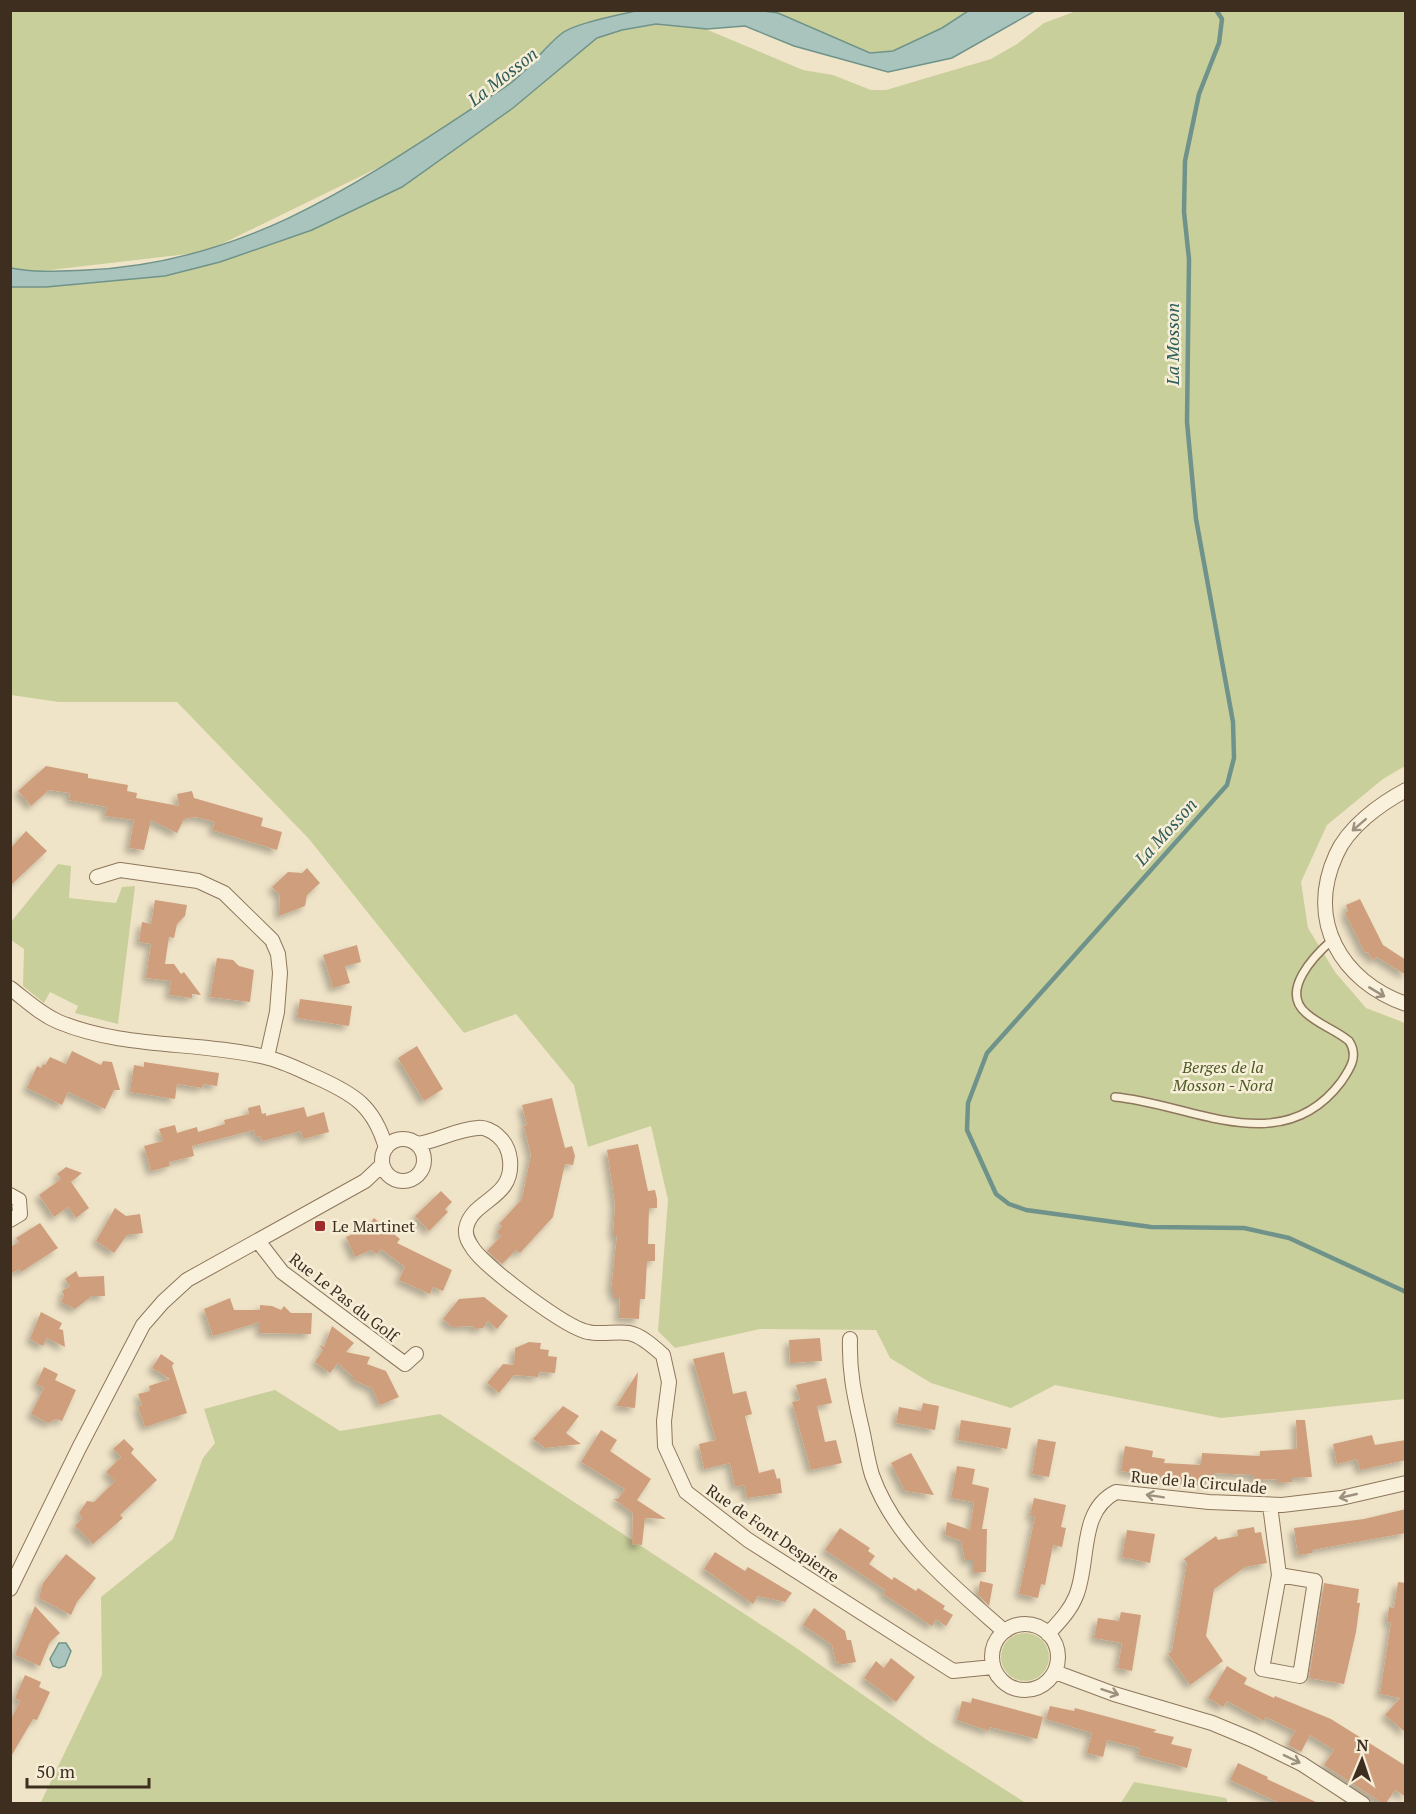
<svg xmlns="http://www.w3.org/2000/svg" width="1416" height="1814" font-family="'PT Serif',serif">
  <defs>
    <filter id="shadow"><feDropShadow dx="-4.5" dy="4.5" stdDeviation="3" flood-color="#0004"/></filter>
  </defs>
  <rect width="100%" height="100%" fill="#f0e4c8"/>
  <path fill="#c9cf9b" d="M 10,11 L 642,11 L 390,162 L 205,252 L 33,272 L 11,268 Z
    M 764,11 L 987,11 L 942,28 L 893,51 L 870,53 L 778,13 Z
    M 1076,11 L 1405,11 L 1405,766 L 1383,779 L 1327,825 L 1301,882 L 1308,928 L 1335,972 L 1366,1008 L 1405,1023 L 1405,1399 L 1221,1418 L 1055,1385 L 1011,1408 L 931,1383 L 890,1358 L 876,1330 L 760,1329 L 675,1348 L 658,1331 L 668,1200 L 651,1126 L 588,1147 L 574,1085 L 516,1014 L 464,1033 L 309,839 L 177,702 L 59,702 L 11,695 L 10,287 L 46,287 L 165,276 L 312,230 L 402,187 L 513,108 L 597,38 L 622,30 L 656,24 L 703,28 L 803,70 L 833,75 L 871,90 L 886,90 L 991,59 L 1017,44 L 1044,23 Z
    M 58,864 L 71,866 L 69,898 L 116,903 L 122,887 L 135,886 L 118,1024 L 75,1013 L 78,1006 L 50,992 L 44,1003 L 23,986 L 24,949 L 11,940 L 11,922 Z
    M 275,1390 L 340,1431 L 440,1414 L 792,1645 L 930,1742 L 1026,1803 L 40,1804 L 102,1675 L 101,1597 L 173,1539 L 203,1458 L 215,1443 L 204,1409 Z
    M1001 1657a24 24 0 1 1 48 0a24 24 0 1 1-48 0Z
    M 1134,1782 L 1226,1798 L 1228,1803 L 1121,1803 Z"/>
  <path fill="#a9c4bc" stroke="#6f938a" stroke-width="1.5" d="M 639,10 L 764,11 L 778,13 L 870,53 L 893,51 L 942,28 L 968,11 L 1035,11 L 952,58 L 888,72 L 794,46 L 745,26 L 707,29 L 656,24 L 622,30 L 597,38 L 513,108 L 402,187 L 312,230 L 220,262 L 165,276 L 46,287 L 11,287 L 11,268 C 36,273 61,271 87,270 C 253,263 371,174 505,87 C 527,73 541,50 561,34 C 574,23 621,15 639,10 Z
    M 59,1643 L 66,1643 L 71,1651 L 65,1666 L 59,1668 L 53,1666 L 50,1659 Z"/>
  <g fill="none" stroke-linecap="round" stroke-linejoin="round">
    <path stroke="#6f938a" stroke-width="4.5" d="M 1216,10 L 1222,19 L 1219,43 L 1199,94 L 1185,161 L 1184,212 L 1189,259 L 1187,422 L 1196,519 L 1233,722 L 1234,758 L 1227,785 L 987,1053 L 968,1103 L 967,1130 L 996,1194 L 1009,1204 L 1026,1210 L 1151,1227 L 1244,1228 L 1289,1238 L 1406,1292"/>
  </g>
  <path fill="#cf9f7d" filter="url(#shadow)" d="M 46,766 L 88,774 L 88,778 L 128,785 L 127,791 L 137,793 L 136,798 L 179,806 L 177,794 L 192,791 L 194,798 L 263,818 L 261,826 L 282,832 L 277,850 L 212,830 L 215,822 L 196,817 L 184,819 L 177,833 L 151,820 L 144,850 L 129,848 L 134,820 L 105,816 L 107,807 L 69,800 L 70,793 L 49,790 L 31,806 L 18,791 Z
    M 26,831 L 47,851 L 10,886 L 10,849 Z
    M 307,868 L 320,883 L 307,895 L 305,906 L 279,916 L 280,895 L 272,887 L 288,872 L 302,873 Z
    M 1360,899 L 1383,945 L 1406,960 L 1406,975 L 1377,957 L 1372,960 L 1368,952 L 1365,953 L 1345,913 L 1348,911 L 1346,905 Z
    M 155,900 L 187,905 L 185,916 L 177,924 L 174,938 L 169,937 L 165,964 L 174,964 L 181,974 L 184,972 L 201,995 L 192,994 L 192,998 L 169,995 L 171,981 L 146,978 L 151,944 L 139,942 L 142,922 L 151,924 Z
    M 357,945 L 361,962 L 345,966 L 350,983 L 333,988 L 323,955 Z
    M 217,958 L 233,960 L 239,966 L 254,970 L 250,1002 L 210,997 Z
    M 300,999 L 352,1006 L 349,1026 L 297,1018 Z
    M 417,1046 L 443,1089 L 424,1101 L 398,1058 Z
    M 72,1051 L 101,1065 L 103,1061 L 112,1062 L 120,1090 L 114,1090 L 105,1109 L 68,1092 L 62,1105 L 27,1088 L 37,1066 L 41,1068 L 43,1064 L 45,1065 L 50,1057 L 66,1064 Z
    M 144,1062 L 219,1073 L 217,1086 L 203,1084 L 202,1088 L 177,1084 L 175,1099 L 130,1092 L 134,1065 L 144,1067 Z
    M 552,1098 L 565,1148 L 572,1146 L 575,1156 L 573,1165 L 565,1164 L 553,1217 L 520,1253 L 516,1250 L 502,1264 L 487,1251 L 501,1236 L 497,1232 L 502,1226 L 499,1224 L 522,1199 L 531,1155 L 524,1126 L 527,1125 L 522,1105 Z
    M 260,1105 L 262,1114 L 266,1113 L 266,1116 L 304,1107 L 307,1117 L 324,1112 L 329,1132 L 303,1139 L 301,1131 L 262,1141 L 260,1136 L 255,1137 L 254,1130 L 192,1146 L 194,1156 L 169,1162 L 170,1166 L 151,1171 L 144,1146 L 163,1141 L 159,1129 L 175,1125 L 177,1133 L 197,1127 L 198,1132 L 225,1124 L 224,1120 L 249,1114 L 248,1108 Z
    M 638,1144 L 648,1191 L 655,1190 L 657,1199 L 657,1208 L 649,1208 L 648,1244 L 655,1244 L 655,1261 L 647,1261 L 645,1299 L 640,1299 L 639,1319 L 619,1318 L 620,1298 L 614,1298 L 614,1290 L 611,1290 L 617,1236 L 613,1236 L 615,1204 L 607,1150 Z
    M 66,1167 L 82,1173 L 71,1182 L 89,1208 L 76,1218 L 68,1207 L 54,1217 L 39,1195 L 61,1179 L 57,1174 Z
    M 441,1191 L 452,1202 L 445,1209 L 448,1212 L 429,1231 L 415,1216 Z
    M 115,1208 L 126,1216 L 140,1214 L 143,1233 L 127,1235 L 114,1253 L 96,1241 Z
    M 374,1218 L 400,1239 L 397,1243 L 452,1270 L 443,1291 L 433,1287 L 430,1294 L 399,1280 L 405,1267 L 381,1249 L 377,1254 L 371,1250 L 355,1257 L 346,1237 L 366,1228 Z
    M 40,1223 L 58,1248 L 21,1272 L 19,1269 L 10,1274 L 10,1247 L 19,1242 L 16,1238 Z
    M 76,1271 L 79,1277 L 104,1276 L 105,1296 L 92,1296 L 75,1309 L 61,1302 L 64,1295 L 62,1291 L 70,1286 L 65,1279 Z
    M 484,1297 L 508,1316 L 497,1329 L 488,1321 L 483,1328 L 476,1329 L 472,1326 L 452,1327 L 443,1319 L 459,1299 Z
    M 230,1298 L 234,1310 L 260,1310 L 260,1305 L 272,1306 L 281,1310 L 284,1306 L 291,1313 L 312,1313 L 311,1334 L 260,1333 L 260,1322 L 213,1336 L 204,1309 Z
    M 41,1312 L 62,1323 L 59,1329 L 63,1330 L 65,1347 L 47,1338 L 43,1346 L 30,1339 Z
    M 332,1326 L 354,1343 L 346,1352 L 370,1357 L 367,1364 L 386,1371 L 399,1397 L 380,1405 L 372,1388 L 353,1380 L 353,1377 L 338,1363 L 330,1373 L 315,1362 L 323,1350 L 319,1345 L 324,1347 Z
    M 820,1338 L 822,1361 L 790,1363 L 789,1340 Z
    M 529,1342 L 541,1343 L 540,1349 L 549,1350 L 548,1356 L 557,1357 L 555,1373 L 539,1372 L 538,1377 L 514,1375 L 499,1393 L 487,1383 L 503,1364 L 514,1365 L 515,1348 Z
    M 724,1352 L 733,1394 L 746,1391 L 752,1414 L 745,1416 L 759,1473 L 774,1469 L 777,1479 L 780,1478 L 782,1493 L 747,1498 L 744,1485 L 735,1487 L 730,1463 L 704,1469 L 699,1444 L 716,1440 L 693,1359 Z
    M 161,1354 L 174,1363 L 172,1366 L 187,1413 L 145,1427 L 138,1407 L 142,1405 L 138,1394 L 150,1391 L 149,1386 L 170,1379 L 152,1368 Z
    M 44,1367 L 58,1374 L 55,1380 L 76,1390 L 62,1421 L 56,1419 L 48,1423 L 31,1414 L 44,1388 L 36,1384 Z
    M 638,1372 L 635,1408 L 616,1406 Z
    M 826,1378 L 832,1403 L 817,1406 L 825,1442 L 836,1440 L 842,1463 L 811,1470 L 792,1402 L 800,1400 L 796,1385 Z
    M 923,1403 L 939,1406 L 935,1430 L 896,1423 L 899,1407 L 921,1411 Z
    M 563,1406 L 579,1416 L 566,1433 L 581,1444 L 545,1448 L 533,1439 Z
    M 961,1420 L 1011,1428 L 1007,1449 L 958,1440 Z
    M 1296,1420 L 1305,1420 L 1312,1477 L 1292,1478 L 1292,1482 L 1278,1483 L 1278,1479 L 1254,1480 L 1253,1475 L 1214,1473 L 1213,1483 L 1182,1481 L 1121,1471 L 1125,1446 L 1153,1451 L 1152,1457 L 1165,1459 L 1164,1463 L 1201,1465 L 1202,1453 L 1260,1456 L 1260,1451 L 1297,1449 Z
    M 601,1430 L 617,1440 L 610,1451 L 651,1479 L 637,1500 L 666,1519 L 645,1518 L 642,1545 L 632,1544 L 633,1513 L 614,1499 L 618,1499 L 625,1489 L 581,1462 Z
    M 1372,1435 L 1375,1445 L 1406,1440 L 1406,1460 L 1360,1470 L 1357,1459 L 1337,1464 L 1333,1444 Z
    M 124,1439 L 134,1449 L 131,1453 L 157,1480 L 120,1515 L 123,1518 L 93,1544 L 75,1526 L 82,1518 L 79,1513 L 87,1501 L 94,1502 L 115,1481 L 106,1472 L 121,1457 L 113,1449 Z
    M 1038,1439 L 1056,1442 L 1049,1477 L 1032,1474 Z
    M 911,1453 L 915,1460 L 934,1495 L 905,1491 L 891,1463 Z
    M 957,1466 L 975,1469 L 972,1484 L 989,1488 L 982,1529 L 987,1529 L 986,1572 L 974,1573 L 974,1560 L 965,1560 L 961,1541 L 945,1535 L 947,1522 L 970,1530 L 974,1502 L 951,1498 Z
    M 1034,1498 L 1066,1505 L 1061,1527 L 1066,1528 L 1062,1547 L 1053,1545 L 1045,1585 L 1041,1584 L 1038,1598 L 1019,1594 L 1035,1517 L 1030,1516 Z
    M 1406,1509 L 1406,1533 L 1312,1550 L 1312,1553 L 1298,1555 L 1294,1528 L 1364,1519 Z
    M 1254,1527 L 1255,1533 L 1261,1532 L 1267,1563 L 1245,1567 L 1214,1589 L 1206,1636 L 1223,1661 L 1190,1685 L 1168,1654 L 1172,1651 L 1187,1563 L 1184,1559 L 1216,1536 L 1218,1540 L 1238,1536 L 1237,1530 Z
    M 840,1528 L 870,1548 L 868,1551 L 875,1556 L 869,1564 L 892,1580 L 894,1577 L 916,1591 L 918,1588 L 945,1606 L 943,1609 L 953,1615 L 946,1626 L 936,1619 L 932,1626 L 883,1594 L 885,1590 L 825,1550 Z
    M 1127,1530 L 1155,1534 L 1150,1563 L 1122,1557 Z
    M 715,1552 L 745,1571 L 748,1567 L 792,1593 L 785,1602 L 758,1596 L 753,1604 L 704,1569 Z
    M 66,1554 L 96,1578 L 77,1602 L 71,1615 L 39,1598 L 43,1583 Z
    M 980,1581 L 993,1584 L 989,1606 L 978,1594 Z
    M 1398,1582 L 1406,1583 L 1406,1733 L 1385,1715 L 1400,1698 L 1380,1694 L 1391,1623 L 1387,1622 L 1389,1607 L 1394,1608 Z
    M 1324,1583 L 1359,1589 L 1357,1603 L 1360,1603 L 1356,1632 L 1344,1684 L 1309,1678 Z
    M 35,1606 L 60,1633 L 50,1642 L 40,1666 L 15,1655 Z
    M 814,1608 L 845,1631 L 847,1640 L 851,1640 L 856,1662 L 839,1665 L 839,1662 L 836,1663 L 832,1645 L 803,1625 Z
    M 1121,1612 L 1141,1615 L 1132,1671 L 1118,1668 L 1122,1643 L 1094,1638 L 1098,1618 L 1119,1621 Z
    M 891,1658 L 915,1677 L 896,1702 L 864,1678 L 876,1661 L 884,1668 Z
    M 1227,1666 L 1247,1678 L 1244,1684 L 1274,1698 L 1275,1696 L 1331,1719 L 1406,1766 L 1406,1797 L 1395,1790 L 1386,1803 L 1382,1803 L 1324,1765 L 1334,1750 L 1310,1735 L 1301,1752 L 1288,1745 L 1295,1731 L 1266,1717 L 1264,1721 L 1227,1701 L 1223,1707 L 1208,1698 Z
    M 25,1675 L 41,1682 L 39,1687 L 50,1692 L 37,1720 L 33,1719 L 10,1758 L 10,1721 L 20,1701 L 15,1698 Z
    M 972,1698 L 1043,1717 L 1037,1739 L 990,1727 L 989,1731 L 957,1720 L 962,1701 L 971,1703 Z
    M 1050,1706 L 1074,1711 L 1075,1708 L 1157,1730 L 1153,1732 L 1174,1737 L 1171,1744 L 1192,1749 L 1187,1768 L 1138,1755 L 1140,1748 L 1107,1740 L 1103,1757 L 1087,1753 L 1092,1733 L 1046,1719 Z
    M 1238,1763 L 1268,1777 L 1267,1779 L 1318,1803 L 1280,1803 L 1230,1780 Z"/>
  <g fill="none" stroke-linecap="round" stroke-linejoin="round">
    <g stroke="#8d765c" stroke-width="10">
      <path id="lane" d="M 1115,1097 C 1189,1103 1281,1162 1341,1082 C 1350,1069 1359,1056 1349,1041 C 1336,1030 1319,1025 1306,1013 C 1280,991 1314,956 1332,940"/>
    </g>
    <g stroke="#8d765c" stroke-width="16">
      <path id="street" d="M 1406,790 C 1380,804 1348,827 1336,855 C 1306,921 1341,981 1406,1004
        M 97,877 L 120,870 L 198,881 L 224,893 L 272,940 L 278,954 L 280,973 L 277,1012 L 267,1057
        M 10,988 C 26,1000 40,1014 59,1022 C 124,1049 198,1041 265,1057 C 283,1061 300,1070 316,1077 C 354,1094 374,1106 386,1148
        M382 1160a21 21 0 1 1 42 0a21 21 0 1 1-42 0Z
        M 417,1144 C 438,1141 457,1129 478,1128 C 484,1127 493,1131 498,1136 C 505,1142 509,1151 510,1160 C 514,1200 471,1199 466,1229 C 465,1238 470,1244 474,1250 C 488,1269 566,1328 588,1332 C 601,1335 616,1331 629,1333 C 641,1335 654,1347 663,1355 L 669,1382 L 664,1421 L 665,1446 L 686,1492 L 748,1540 L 953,1671 L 993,1667
        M 10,1195 L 19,1200 L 20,1214 L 10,1220
        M 258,1241 L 282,1272 L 405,1364 L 416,1354
        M 850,1339 C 849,1371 854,1394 861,1425 C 865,1441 867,1459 872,1475 C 895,1540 954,1587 1004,1631
        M 1270,1505 L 1279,1575 L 1262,1669 L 1300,1676 L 1315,1581 L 1279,1575
        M 10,1589 L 79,1448 L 143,1325 L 163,1302 L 187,1280 L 365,1181 L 382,1165
        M992 1657a33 33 0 1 1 66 0a33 33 0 1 1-66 0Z
        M 1048,1634 C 1059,1622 1070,1611 1076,1596 C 1090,1562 1078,1511 1116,1492 L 1209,1502 L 1282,1505 L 1341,1498 L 1406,1483
        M 1055,1672 L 1114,1694 L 1212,1723 L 1253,1740 L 1302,1764 L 1363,1804"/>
    </g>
    <use href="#lane" stroke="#faf1dc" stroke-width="7"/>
    <use href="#street" stroke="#faf1dc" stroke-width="14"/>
  </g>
  <defs><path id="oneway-shaft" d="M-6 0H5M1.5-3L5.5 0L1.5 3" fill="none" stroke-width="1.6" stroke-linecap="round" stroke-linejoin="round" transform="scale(1.5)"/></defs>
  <g stroke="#9c907e">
    <use href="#oneway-shaft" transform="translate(1359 825) rotate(139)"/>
    <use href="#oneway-shaft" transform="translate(1377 992) rotate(31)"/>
    <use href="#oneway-shaft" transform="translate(1155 1496) rotate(-171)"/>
    <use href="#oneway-shaft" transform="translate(1348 1496) rotate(167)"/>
    <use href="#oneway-shaft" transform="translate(1110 1692) rotate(18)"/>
    <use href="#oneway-shaft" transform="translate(1292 1759) rotate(26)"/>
  </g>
  <rect fill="#9e2a2b" stroke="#f7eed8" stroke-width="2" x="314" y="1220" width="12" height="12" rx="3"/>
  <g text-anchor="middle" stroke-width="5" stroke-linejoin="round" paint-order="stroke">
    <g font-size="16" font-style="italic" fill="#4d5a26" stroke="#f7eed8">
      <text x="1223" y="1073">Berges de la<tspan x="1223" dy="18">Mosson - Nord</tspan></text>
    </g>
    <g font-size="16" fill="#3d2e20" stroke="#f7eed8" text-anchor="start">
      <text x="332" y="1232">Le Martinet</text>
    </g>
    <g font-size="16" fill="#3d2e20" stroke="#f7eed8">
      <text transform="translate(344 1297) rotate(38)" y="6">Rue Le Pas du Golf</text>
      <text transform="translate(1199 1482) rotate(5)" y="6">Rue de la Circulade</text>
      <text transform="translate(773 1533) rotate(35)" y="6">Rue de Font Despierre</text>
    </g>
    <g font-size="18" font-style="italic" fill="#2f5d5a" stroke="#f7eed8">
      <text transform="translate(503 77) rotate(-38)" y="6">La Mosson</text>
      <text transform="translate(1173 344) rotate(-90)" y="6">La Mosson</text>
      <text transform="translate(1166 832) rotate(-48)" y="6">La Mosson</text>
    </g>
  </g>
  <rect width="1416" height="1814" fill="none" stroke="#3d2e20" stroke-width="24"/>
  <g transform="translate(1362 1760) rotate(2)" stroke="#f7eed8" stroke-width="4.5" paint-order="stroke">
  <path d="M0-4.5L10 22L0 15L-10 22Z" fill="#3d2e20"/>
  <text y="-9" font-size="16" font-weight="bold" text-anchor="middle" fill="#3d2e20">N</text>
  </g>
  <path d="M27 1778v9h122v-9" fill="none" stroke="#3d2e20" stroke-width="3"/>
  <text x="36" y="1778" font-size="18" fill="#3d2e20" stroke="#f7eed8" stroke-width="4.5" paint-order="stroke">50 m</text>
</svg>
